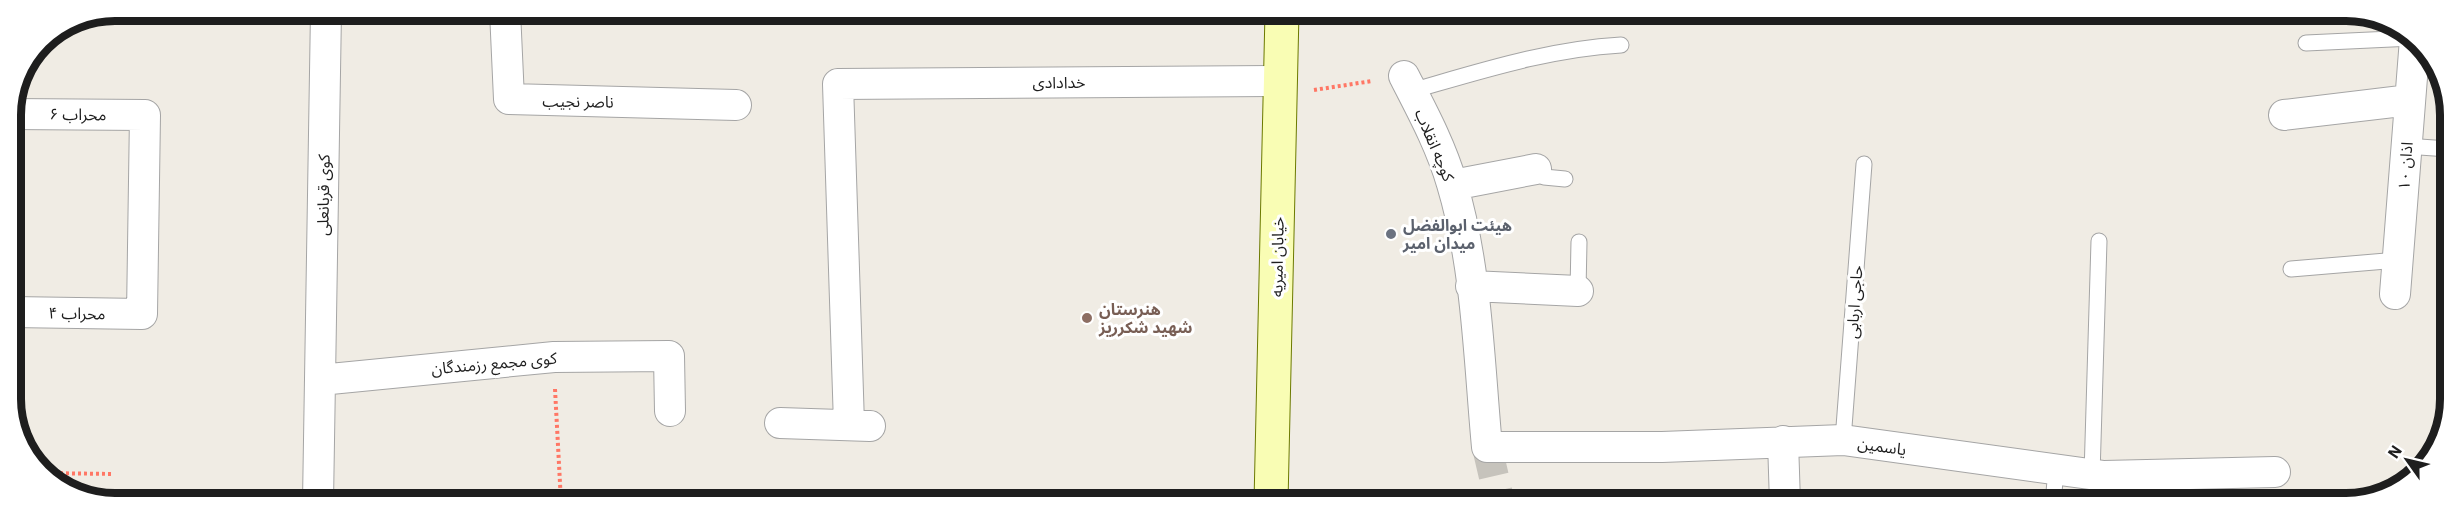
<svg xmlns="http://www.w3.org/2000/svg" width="2461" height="514" font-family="'IBM Plex Sans','Noto Sans Arabic',sans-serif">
  <rect width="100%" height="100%" fill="#f0ece4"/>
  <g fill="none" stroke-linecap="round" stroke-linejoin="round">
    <path stroke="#c6c3bc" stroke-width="30" stroke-dasharray="30 15" stroke-linecap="butt" d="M 1487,447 L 1500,503"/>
    <g stroke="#a5a5a5" stroke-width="17">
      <path id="lane" d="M 2306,43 L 2413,38
        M 1411,91 C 1481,71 1549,49 1621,45
        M 2406,146 L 2448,149
        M 1536,169 L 1544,177 L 1565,179
        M 2291,269 L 2398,260
        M 1578,291 L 1579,242
        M 1843,440 L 1864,164
        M 2092,475 L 2099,241
        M 2053,503 L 2056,470"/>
    </g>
    <g stroke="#a5a5a5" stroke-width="32">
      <path id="street" d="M 505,11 L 509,99 L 736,105
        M 1404,76 C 1422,111 1441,146 1452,184 C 1477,267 1479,361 1487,447 L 1662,447 L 1843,440 L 2104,476 L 2275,472
        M 11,114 L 145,115 L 142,314 L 12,312
        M 2284,115 L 2410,100
        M 1453,185 L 1536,169
        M 1471,286 L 1578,291
        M 2395,294 L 2415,39
        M 320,380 L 554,357 L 669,356 L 670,411
        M 780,423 L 870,426
        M 849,424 L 838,84 L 1281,81
        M 1783,441 L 1785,503
        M 318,502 L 326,11"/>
    </g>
    <g stroke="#6c7a00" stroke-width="35">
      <path id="secondary" d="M 1271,502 L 1282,12"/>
    </g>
    <path stroke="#ff7765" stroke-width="4" stroke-dasharray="3 3" stroke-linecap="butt" d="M 1314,90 L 1372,81
      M 555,389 L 561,502
      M 42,473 L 114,474"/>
    <use href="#lane" stroke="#fff" stroke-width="15"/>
    <use href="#street" stroke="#fff" stroke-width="30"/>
    <use href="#secondary" stroke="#f9fdb4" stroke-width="33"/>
  </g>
  <circle fill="#6b7280" stroke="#fff" stroke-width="2" cx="1391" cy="234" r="6"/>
  <circle fill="#8d6e63" stroke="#fff" stroke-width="2" cx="1087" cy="318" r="6"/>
  <g text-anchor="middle" stroke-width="6" stroke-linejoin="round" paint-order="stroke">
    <g font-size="16" fill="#1e1e1e" stroke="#fff">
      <text x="1059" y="88">خدادادی</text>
      <text transform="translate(578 101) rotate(1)" y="6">ناصر نجیب</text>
      <text transform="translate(78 114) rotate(1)" y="6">محراب ۶</text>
      <text transform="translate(1435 145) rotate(67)" y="6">کوچه انقلاب</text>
      <text transform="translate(2405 166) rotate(-86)" y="6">اذان ۱۰</text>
      <text transform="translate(323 195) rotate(-89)" y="6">کوی قربانعلی</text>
      <text transform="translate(1277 257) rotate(-89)" y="6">خیابان امیریه</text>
      <text transform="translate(1854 302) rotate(-86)" y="6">حاجی اربابی</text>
      <text transform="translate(77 313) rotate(1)" y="6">محراب ۴</text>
      <text transform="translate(494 363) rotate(-5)" y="6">کوی مجمع رزمندگان</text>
      <text transform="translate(1882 446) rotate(8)" y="6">یاسمین</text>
    </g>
    <g font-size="16" font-weight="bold" fill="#5b616d" stroke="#fff" text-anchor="start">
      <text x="1403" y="231">هیئت ابوالفضل<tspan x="1403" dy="18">میدان امیر</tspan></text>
    </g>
    <g font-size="16" font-weight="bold" fill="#785e54" stroke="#fff" text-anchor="start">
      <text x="1099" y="315">هنرستان<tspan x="1099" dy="18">شهید شکرریز</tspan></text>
    </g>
  </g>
  <path d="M0 0H2461V514H0ZM115 21H2346A94 94 0 0 1 2440 115V399A94 94 0 0 1 2346 493H115A94 94 0 0 1 21 399V115A94 94 0 0 1 115 21Z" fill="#fff" fill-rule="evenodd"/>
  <path fill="none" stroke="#1e1e1e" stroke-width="8" d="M115 21H2346A94 94 0 0 1 2440 115V399A94 94 0 0 1 2346 493H115A94 94 0 0 1 21 399V115A94 94 0 0 1 115 21Z"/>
  <g transform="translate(2407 460) rotate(304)" stroke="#ffffff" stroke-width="4.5" paint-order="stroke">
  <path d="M0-4.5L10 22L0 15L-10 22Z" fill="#1e1e1e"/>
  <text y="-9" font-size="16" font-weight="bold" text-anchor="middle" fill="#1e1e1e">N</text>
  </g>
</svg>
